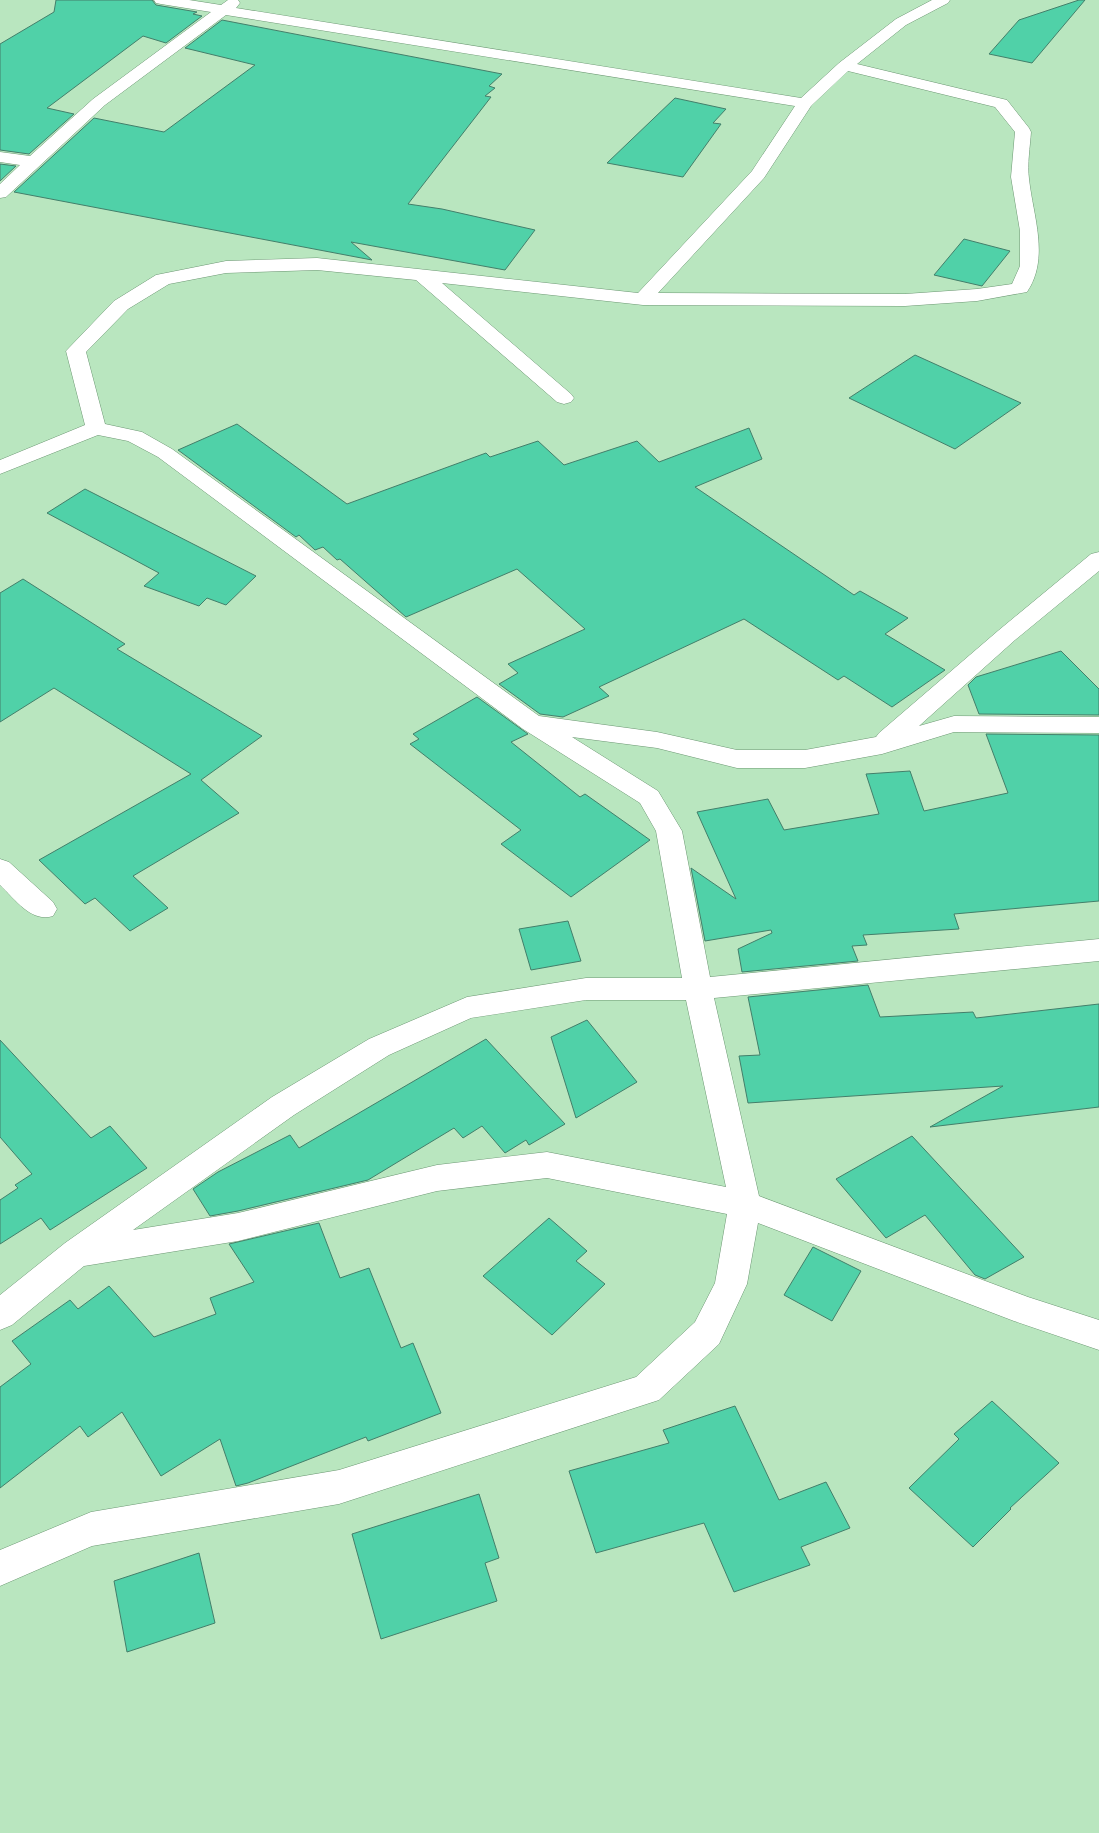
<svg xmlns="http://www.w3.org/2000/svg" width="1099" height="1833" font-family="Mulish,sans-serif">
  <rect width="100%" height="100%" fill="#b9e6bf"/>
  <path fill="#50d1a8" stroke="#437f6a" d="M 56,0 L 152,0 L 156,5 L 197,12 L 193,14 L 202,16 L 166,43 L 143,36 L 47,108 L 74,114 L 29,154 L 0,150 L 0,44 L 54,12 Z
    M 1079,0 L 1085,0 L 1032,63 L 989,54 L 1019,20 Z
    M 222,20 L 502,74 L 489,86 L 495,88 L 485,96 L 491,97 L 408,204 L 442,209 L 535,230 L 505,270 L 351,242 L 372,260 L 14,192 L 94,118 L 164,132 L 255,65 L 185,48 Z
    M 675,98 L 726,109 L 713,123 L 721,124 L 683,177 L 607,163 Z
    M 0,164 L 16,166 L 0,181 Z
    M 964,239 L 1010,251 L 982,286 L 934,275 Z
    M 915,355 L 1021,403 L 955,449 L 849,398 Z
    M 237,424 L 347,504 L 486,453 L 490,457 L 538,441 L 564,465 L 637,441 L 659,462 L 749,428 L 762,459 L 695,487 L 854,595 L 860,591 L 908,618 L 885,634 L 945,670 L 892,707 L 844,676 L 838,680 L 744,619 L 599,687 L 609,696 L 563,717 L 540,714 L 499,684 L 518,673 L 508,664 L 585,629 L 517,569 L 406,617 L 340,559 L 337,560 L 323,547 L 315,550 L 299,535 L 296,537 L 178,450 Z
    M 85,489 L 256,576 L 226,605 L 207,598 L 199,606 L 144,586 L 159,573 L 47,513 Z
    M 23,579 L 125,644 L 117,649 L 262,736 L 201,780 L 239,813 L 133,876 L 168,908 L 130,931 L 95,898 L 85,904 L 39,860 L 191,774 L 54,688 L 0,722 L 0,593 Z
    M 1061,651 L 1099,689 L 1099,715 L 979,714 L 968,685 L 976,677 Z
    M 477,697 L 528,734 L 511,742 L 580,797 L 585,794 L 650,840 L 571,897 L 501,844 L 521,830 L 410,744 L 419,739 L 413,734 Z
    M 986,734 L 1099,735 L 1099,901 L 954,914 L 959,929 L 863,935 L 867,945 L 852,946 L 858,961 L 742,972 L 738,949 L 772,933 L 771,930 L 705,941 L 691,868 L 736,899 L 697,812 L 768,799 L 784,830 L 879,814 L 866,774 L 910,771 L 924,811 L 1008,793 Z
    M 568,921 L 581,961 L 531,970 L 519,929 Z
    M 868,985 L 880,1017 L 973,1012 L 976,1018 L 1099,1004 L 1099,1107 L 930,1127 L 1003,1086 L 748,1103 L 739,1056 L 760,1055 L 748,997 Z
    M 587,1020 L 637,1082 L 576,1118 L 551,1037 Z
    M 486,1039 L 565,1124 L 529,1145 L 526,1140 L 505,1153 L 482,1126 L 463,1138 L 454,1128 L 368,1180 L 238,1211 L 210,1216 L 193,1189 L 218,1172 L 290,1135 L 299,1148 Z
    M 0,1040 L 91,1138 L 110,1126 L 147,1168 L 50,1230 L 41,1218 L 0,1244 L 0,1200 L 18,1188 L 15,1185 L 32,1174 L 0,1137 Z
    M 912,1136 L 1024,1257 L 985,1279 L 975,1275 L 925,1215 L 886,1238 L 836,1179 Z
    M 549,1218 L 587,1251 L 576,1261 L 605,1284 L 552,1335 L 483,1276 Z
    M 319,1223 L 340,1278 L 369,1268 L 401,1348 L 413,1343 L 441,1413 L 368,1441 L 366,1437 L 248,1483 L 236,1486 L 220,1439 L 161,1476 L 122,1412 L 88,1437 L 80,1426 L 0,1488 L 0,1387 L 31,1364 L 12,1341 L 70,1300 L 78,1309 L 109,1286 L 154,1337 L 216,1314 L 210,1298 L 254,1282 L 229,1244 Z
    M 813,1247 L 861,1271 L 832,1321 L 784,1295 Z
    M 992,1401 L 1059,1463 L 1010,1508 L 1011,1509 L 973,1547 L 909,1488 L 959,1439 L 954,1434 Z
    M 735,1406 L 779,1500 L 826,1482 L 850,1528 L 801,1547 L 810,1565 L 734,1592 L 704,1523 L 596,1553 L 569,1471 L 669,1443 L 663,1430 Z
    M 479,1494 L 499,1558 L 485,1563 L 497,1601 L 381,1639 L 352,1534 Z
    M 199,1553 L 215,1623 L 127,1652 L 114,1581 Z"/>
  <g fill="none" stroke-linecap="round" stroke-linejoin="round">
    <g stroke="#6c9773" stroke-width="1">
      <path id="street" d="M 154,0 L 189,0 L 221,5 L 228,0 L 238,0 L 240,3 L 236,8 L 801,98 L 839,63 L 896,19 L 932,0 L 950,0 L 948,3 L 906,25 L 857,64 L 1007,100 L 1029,128 L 1031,132 C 1030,147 1027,164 1029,179 C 1033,216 1050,258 1027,292 L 977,301 L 905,306 L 643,305 L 442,283 L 571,394 L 574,398 L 571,402 L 564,404 L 557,402 L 416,280 L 317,270 L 226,273 L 169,284 L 128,309 L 86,352 L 105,424 L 142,432 L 172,449 L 539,716 L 657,732 L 737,750 L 805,750 L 876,737 L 879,733 L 999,630 L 1091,554 L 1099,552 L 1099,571 L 1015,640 L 919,726 L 954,716 L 1099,717 L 1099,733 L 954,732 L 882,754 L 805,768 L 737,768 L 657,748 L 572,737 L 658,791 L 682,831 L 710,977 L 1099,939 L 1099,961 L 714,998 L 759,1196 L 1028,1297 L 1099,1320 L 1099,1350 L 1014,1321 L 758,1223 L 747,1284 L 719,1344 L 659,1400 L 339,1504 L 92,1546 L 0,1586 L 0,1550 L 91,1512 L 339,1470 L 636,1377 L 695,1322 L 715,1283 L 727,1214 L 547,1178 L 437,1191 L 238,1241 L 84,1266 L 12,1325 L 0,1330 L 0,1295 L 65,1243 L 272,1097 L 369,1039 L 467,997 L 586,978 L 682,978 L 656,831 L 640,803 L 523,729 L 158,457 L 128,441 L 98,435 L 0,474 L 0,460 L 85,425 L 66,351 L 114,301 L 156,275 L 226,261 L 317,258 L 638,293 L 752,171 L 795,106 L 226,15 L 105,105 L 6,197 L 0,198 L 0,184 L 20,165 L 0,162 L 0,152 L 30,156 L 93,99 L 211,12 L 161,4 L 156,3 ZM 848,71 L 995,107 L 1015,132 L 1011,177 L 1020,231 L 1020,266 L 1012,284 L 977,289 L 905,294 L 658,293 L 764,178 L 811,106 ZM 586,1000 L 686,1000 L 726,1187 L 547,1152 L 437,1165 L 238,1213 L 133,1230 L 294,1115 L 389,1055 L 471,1018 Z
        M 0,859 L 9,862 L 53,902 L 57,909 L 53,916 C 31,923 15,899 0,885 Z"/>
    </g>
    <use href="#street" fill="#fff" fill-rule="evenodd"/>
  </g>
</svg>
